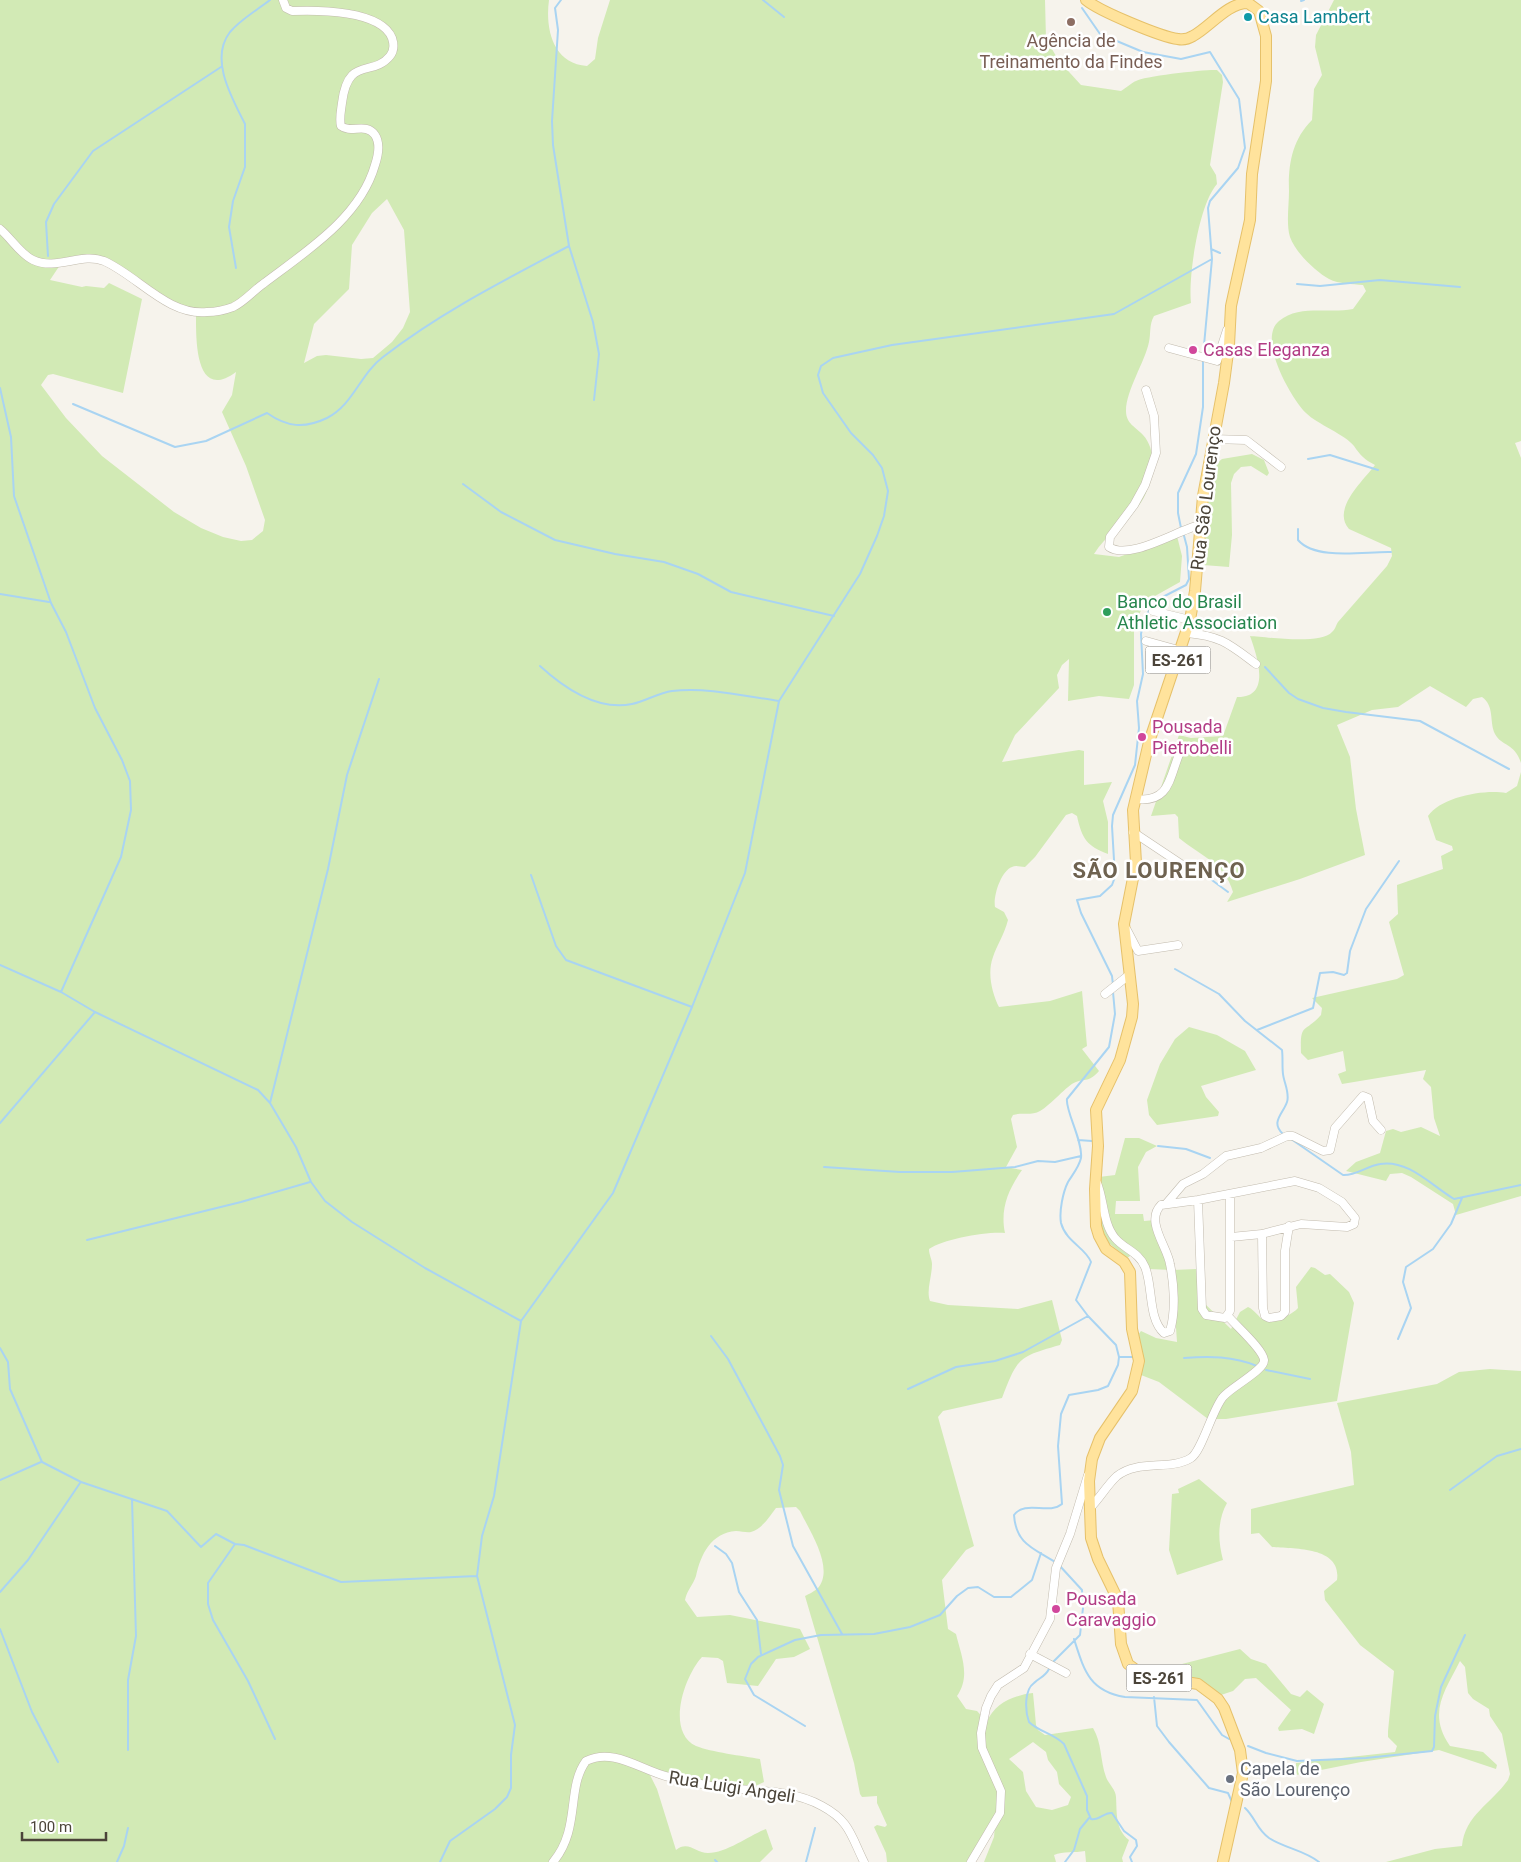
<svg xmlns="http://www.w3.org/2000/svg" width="1521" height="1862" font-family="Roboto,sans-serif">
  <rect width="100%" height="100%" fill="#f6f3ec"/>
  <path fill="#d2eab5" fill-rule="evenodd" d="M 0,0 L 549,0 C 545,29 553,64 587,66 L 595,59 L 598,38 L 610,0 L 1045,0 L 1046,39 L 1059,61 L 1081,85 L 1121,91 C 1126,88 1133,82 1136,81 C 1143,76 1208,69 1217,70 L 1222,75 L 1223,82 L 1210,165 L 1216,175 L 1217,184 C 1199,204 1188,276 1191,303 L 1154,316 C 1149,325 1151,333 1149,342 C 1145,362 1126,390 1126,411 C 1126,424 1136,427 1143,435 C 1157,450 1153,475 1146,493 C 1135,519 1108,531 1094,554 L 1119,557 L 1177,536 L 1182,556 L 1180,582 L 1146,601 L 1134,624 L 1134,685 L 1129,699 L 1099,696 L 1068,701 L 1069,659 L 1062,665 L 1057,675 L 1059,688 L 1015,735 L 1002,762 L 1079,750 L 1084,751 L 1084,785 L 1112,782 L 1103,801 L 1108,822 L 1108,854 C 1087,846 1082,839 1077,816 L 1072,813 L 1066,815 L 1035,857 L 1025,867 C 1020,867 1016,865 1012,867 C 1001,871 993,896 995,907 L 1004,912 L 1008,920 C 1004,935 997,945 993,957 C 987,973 992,993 999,1007 L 1050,1001 L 1082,991 L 1087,1046 L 1082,1049 L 1099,1071 C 1089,1082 1088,1078 1076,1082 C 1067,1085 1051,1105 1040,1111 C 1032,1116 1022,1112 1013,1115 L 1011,1119 L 1017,1147 L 1006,1167 L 1022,1170 C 1008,1190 1000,1209 1005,1233 C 988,1231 943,1239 929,1249 C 929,1255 932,1259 932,1264 C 932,1277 926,1290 930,1301 L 948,1305 L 1018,1309 L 1052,1300 L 1062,1340 L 1060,1345 C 1018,1357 1018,1357 1002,1398 L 943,1411 L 938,1417 L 974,1546 L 966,1550 L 942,1580 L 948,1629 L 956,1634 C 961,1655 971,1676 957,1696 L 966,1709 L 977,1711 L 987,1722 C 994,1703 1015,1695 1033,1693 L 1036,1725 L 1038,1730 L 1045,1735 L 1093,1728 C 1102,1743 1100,1760 1106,1777 C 1108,1783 1116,1790 1116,1797 C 1117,1813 1115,1829 1129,1840 L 1122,1858 L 1123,1862 L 1086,1862 L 1085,1851 C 1075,1853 1063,1851 1054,1855 L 1056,1862 L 984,1862 L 994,1837 L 995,1826 L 971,1862 L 887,1862 L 886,1853 L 874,1827 L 877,1825 L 885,1827 L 887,1825 L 877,1803 L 877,1796 L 862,1797 L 860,1794 L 854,1763 L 805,1596 C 809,1594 815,1591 818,1588 C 835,1568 809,1530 800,1511 L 796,1507 L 776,1508 C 770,1516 762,1529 751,1532 C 747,1533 741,1531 736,1531 C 711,1533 701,1554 696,1576 C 693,1585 687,1590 685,1600 L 697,1617 L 730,1615 L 800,1629 L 810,1649 L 794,1657 L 776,1659 L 758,1686 L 727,1683 L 723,1661 L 718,1658 L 702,1657 C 685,1675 665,1731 696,1746 C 711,1752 743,1756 760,1759 L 764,1782 L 751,1788 L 666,1780 L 650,1775 L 657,1789 L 676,1850 C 688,1840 696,1853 708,1853 C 727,1853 750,1835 766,1829 L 773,1849 L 760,1862 L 0,1862 ZM 387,199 L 404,230 L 410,312 L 403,328 L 392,342 L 373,358 L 361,359 L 326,355 L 317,356 L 304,363 L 314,324 L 349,289 L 352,245 L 372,213 ZM 85,260 L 101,261 L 191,312 L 196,312 C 196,337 194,403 236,372 L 232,395 L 222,412 L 246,466 L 265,520 L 263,531 L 252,540 L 241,541 L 223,537 L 201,528 L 174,512 L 102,456 L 66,418 L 41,385 L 48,375 L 53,374 L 123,393 L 142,299 L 109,283 L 104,288 L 86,286 L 82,287 L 50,280 L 60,265 L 78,264 ZM 1033,1742 L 1046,1752 L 1048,1760 L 1057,1772 L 1059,1784 L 1071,1797 L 1068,1805 L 1052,1810 L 1036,1807 L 1026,1791 L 1023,1772 L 1009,1759 Z
    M 1334,0 L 1521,0 L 1521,441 L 1515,443 L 1521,458 L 1521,763 C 1515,743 1501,746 1495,734 C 1489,722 1495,706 1482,697 L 1473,699 L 1466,707 L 1430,686 L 1398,707 L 1372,710 L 1337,725 L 1350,757 L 1356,809 L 1365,855 L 1300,879 L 1227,902 L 1233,892 C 1225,863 1199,855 1179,838 L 1178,817 L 1175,814 L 1151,816 L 1179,735 L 1191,738 L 1223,736 L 1237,697 C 1272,698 1257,656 1250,636 C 1267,637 1321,645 1332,632 C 1335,630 1336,625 1338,622 L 1387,566 L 1392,556 L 1391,548 L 1349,529 C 1331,509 1364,480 1375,465 C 1365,460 1360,455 1354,446 C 1346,435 1317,424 1306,413 C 1291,398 1257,339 1279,321 C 1299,304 1330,314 1353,309 L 1366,291 L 1363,285 C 1352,284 1339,284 1329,279 C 1316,272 1295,252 1290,237 C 1286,224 1289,205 1289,191 C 1288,165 1292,140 1312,120 L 1314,89 L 1322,75 L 1315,47 L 1316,35 Z
    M 1252,454 L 1264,460 L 1269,473 L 1267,476 L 1251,466 L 1241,467 L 1234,474 L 1231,483 L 1232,535 L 1229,567 L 1203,565 L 1211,468 L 1222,459 Z
    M 1521,772 L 1521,1196 L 1456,1215 L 1453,1204 L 1411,1177 L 1402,1173 L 1390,1174 L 1386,1181 L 1346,1171 L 1356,1162 L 1380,1153 L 1386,1131 L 1393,1129 L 1401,1132 L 1421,1127 L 1440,1136 L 1434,1118 L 1431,1087 L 1423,1079 L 1426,1070 L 1342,1084 L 1338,1074 L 1346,1071 L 1343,1051 L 1308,1060 L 1301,1053 C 1300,1022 1304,1034 1321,1015 L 1322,1008 L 1312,998 L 1397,979 L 1404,975 L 1389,922 L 1398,914 L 1397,885 L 1443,869 L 1441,856 L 1453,850 L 1452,846 L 1436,840 L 1428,816 C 1441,797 1484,789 1506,793 L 1517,786 Z
    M 1189,1027 L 1217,1035 L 1245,1051 L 1256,1070 L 1201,1086 L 1206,1097 L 1219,1112 L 1218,1116 L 1157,1125 L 1149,1115 L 1147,1100 L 1160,1064 L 1175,1039 Z
    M 1125,1138 L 1139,1138 L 1157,1146 L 1146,1152 L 1138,1167 L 1140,1201 L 1116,1201 L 1115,1214 L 1143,1214 L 1144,1221 L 1156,1220 L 1170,1253 L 1173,1270 L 1197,1269 L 1204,1303 L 1231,1329 L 1240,1312 L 1248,1307 C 1255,1310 1258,1317 1264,1320 C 1274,1323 1292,1315 1298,1308 L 1296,1287 L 1311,1267 L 1315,1268 L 1325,1275 L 1330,1274 L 1349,1292 L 1354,1303 L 1337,1401 L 1226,1419 L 1208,1419 L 1159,1382 L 1141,1375 L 1143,1361 L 1138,1335 L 1141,1331 L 1156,1338 L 1177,1342 L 1172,1270 L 1149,1269 L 1138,1251 L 1127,1258 L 1105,1240 L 1097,1210 L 1099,1177 L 1115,1175 Z
    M 1490,1369 L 1521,1371 L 1521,1862 L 1386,1862 L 1435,1849 L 1462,1846 C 1465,1815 1491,1804 1508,1780 L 1510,1774 L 1502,1734 L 1490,1716 L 1489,1709 L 1473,1699 L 1468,1693 L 1465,1667 L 1460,1661 C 1445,1691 1427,1713 1450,1746 L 1483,1752 L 1497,1765 L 1496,1769 L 1439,1750 L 1361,1762 L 1296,1775 L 1296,1763 L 1395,1752 L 1397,1746 L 1388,1737 L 1388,1731 L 1394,1671 L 1360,1645 L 1325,1600 L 1324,1591 L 1337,1580 C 1342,1546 1293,1549 1272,1547 L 1259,1533 L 1251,1534 L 1251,1509 L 1354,1485 L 1351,1452 L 1337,1403 L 1437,1384 L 1459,1372 Z
    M 1199,1479 L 1227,1503 C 1217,1521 1218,1541 1223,1560 L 1177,1575 L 1169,1550 L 1172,1494 L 1179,1493 L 1178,1489 Z
    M 1240,1649 L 1251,1659 L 1266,1664 L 1291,1694 L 1300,1697 L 1307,1690 L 1324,1704 L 1314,1734 L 1302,1729 L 1279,1731 L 1278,1728 L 1291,1710 L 1256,1678 L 1245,1679 L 1233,1691 L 1221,1695 C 1198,1674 1182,1678 1155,1671 Z"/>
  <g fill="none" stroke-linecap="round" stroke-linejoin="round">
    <path stroke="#a9d4f2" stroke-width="2" d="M 561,0 L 555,8 L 558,30 L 552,121 L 553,145 L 569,246 L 593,322 L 599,354 L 594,400
      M 763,0 L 784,17
      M 1301,1 L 1304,0
      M 1082,8 L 1100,34 L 1143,52 L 1181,59 L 1210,52 L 1239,99 L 1245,148 L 1238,168 L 1210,201 L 1208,208 L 1212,259 L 1203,356
      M 1211,249 L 1220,253
      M 48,256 L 46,222 L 54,204 L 93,151 L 221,67
      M 236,268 L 229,227 L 233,201 L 245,167 L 245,124 C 232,98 209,59 230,32 C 240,20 257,10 270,0
      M 1297,284 L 1320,286 L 1380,280 L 1460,287
      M 0,388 L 11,437 L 14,496 L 51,603 L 66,632 L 95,708 L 122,760 L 130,781 L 131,810 L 121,857 L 61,992
      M 73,404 L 175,447 L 206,441 L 267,413 C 287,427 304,429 327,418 C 354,404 360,374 383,357 C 441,312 505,280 569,246
      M 1308,459 L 1330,455 L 1378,470
      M 463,484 L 501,512 L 555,540 L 615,554 L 664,562 L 698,574 L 731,592 L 834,616
      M 1181,528 L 1178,513 L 1178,493 L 1196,454 L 1203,407 L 1203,361
      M 1298,529 L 1298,540 C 1316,561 1366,551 1391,552
      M 0,594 L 49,602
      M 540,666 C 564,688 598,711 632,704 C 646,701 658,693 672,691 C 707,687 744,696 779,701
      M 1265,667 L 1289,693 L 1298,699 L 1323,708 L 1346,712 L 1420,721 L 1509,769
      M 1193,866 L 1228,892
      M 531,875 L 556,946 L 566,960 L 692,1007
      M 0,965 L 61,992 L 95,1012 L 258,1090 L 270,1103 L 296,1147 L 311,1182 L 325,1201 L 352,1222 L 425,1268 L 521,1321
      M 1175,969 L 1219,994 L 1245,1021 L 1282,1050 C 1283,1058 1282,1066 1283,1074 C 1284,1083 1290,1093 1287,1102 C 1283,1114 1270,1122 1283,1134
      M 1113,985 L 1112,976 L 1081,913 L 1077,900 L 1100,896 L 1112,885 L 1115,877 L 1112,826 L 1113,815 L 1135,765 L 1139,728 L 1137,701 L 1143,674 L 1141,634 L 1143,623 L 1153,602 L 1186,585 L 1189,579 L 1187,547 L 1183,532
      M 1257,1030 L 1313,1008 L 1320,973 L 1333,972 L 1344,975 L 1347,973 L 1350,951 L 1366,909 L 1399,861
      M 270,1103 L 328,869 L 347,775 L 379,679
      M 0,1123 L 95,1012
      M 1291,1139 L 1343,1175 C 1355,1176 1367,1166 1380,1164 C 1408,1159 1432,1186 1454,1199 L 1521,1185
      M 1078,1140 L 1092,1141
      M 1158,1146 L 1186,1149 L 1210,1158
      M 824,1167 L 900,1172 L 952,1172 L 1015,1167 L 1038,1161 L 1055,1162 L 1081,1156
      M 87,1240 L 241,1202 L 310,1182
      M 711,1336 L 728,1359 L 780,1456 L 783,1465 L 779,1490 L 793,1546 L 842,1634
      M 1398,1339 L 1411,1308 L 1403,1282 L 1406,1267 L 1433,1249 L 1451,1224 L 1462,1198
      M 0,1348 L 8,1362 L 10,1389 L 42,1462 L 81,1482 L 167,1511 L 201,1547 L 216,1534 L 235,1544 L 244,1545 L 341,1582 L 477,1576
      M 1119,1357 L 1133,1357
      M 1184,1358 C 1209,1356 1233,1356 1257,1366
      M 1266,1370 L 1310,1379
      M 908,1389 L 956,1367 L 995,1361 L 1023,1352 L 1088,1316
      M 0,1480 L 41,1462
      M 1450,1490 L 1497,1456 L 1521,1449
      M 235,1544 L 208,1583 L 208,1604 L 213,1620 L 248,1681 L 275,1739
      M 715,1546 L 726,1554 L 732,1563 L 739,1592 L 757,1620 L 761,1654
      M 1055,1562 C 1033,1548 1016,1544 1014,1515 C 1025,1500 1049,1515 1062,1504 L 1058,1446 L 1061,1414 L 1069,1395 L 1098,1390 L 1108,1386 L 1118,1365 L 1119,1357 L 1116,1345 L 1088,1316 L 1076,1300 L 1091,1262 C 1086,1248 1066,1242 1061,1223 C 1059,1211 1063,1192 1068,1182 C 1073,1174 1079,1167 1081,1158 C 1083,1141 1065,1110 1067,1099 L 1109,1047 L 1115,1014 L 1113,992
      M 0,1592 L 28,1560 L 80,1483
      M 0,1629 L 32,1712 L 58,1762
      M 1074,1639 C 1084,1670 1089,1691 1125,1697 L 1197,1700 L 1222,1735 L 1229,1739
      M 1053,1662 L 1080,1635 L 1083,1608 L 1082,1590 L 1059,1565
      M 1049,1669 C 1045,1677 1040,1677 1034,1683 C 1024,1690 1025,1711 1029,1722 C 1039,1732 1053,1733 1064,1744 L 1087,1796 L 1087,1810 L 1091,1819 C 1099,1821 1104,1812 1112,1813 L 1124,1831 L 1136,1840 L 1137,1846 L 1130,1857 L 1132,1862
      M 1154,1697 L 1157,1726 L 1169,1742 L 1209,1788 L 1228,1793 L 1232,1802
      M 805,1726 L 754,1695 L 745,1679 L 751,1664 L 758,1657 L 795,1640 L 821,1635 L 874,1634 L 910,1627 L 940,1615 L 957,1596 L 968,1588 L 978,1587 L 994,1597 L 1011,1597 L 1032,1580 L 1041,1553
      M 1248,1746 L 1266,1753 L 1297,1761 L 1366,1758 L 1432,1751 L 1434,1747 L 1435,1716 L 1441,1687 L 1465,1635
      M 128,1750 L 128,1680 L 136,1636 L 132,1499
      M 1245,1808 C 1255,1817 1257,1830 1269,1838 C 1284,1848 1304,1850 1319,1862
      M 715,1860 L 717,1862
      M 117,1862 L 124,1846 L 128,1828
      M 440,1862 L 450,1841 L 495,1809 L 507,1797 L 511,1788 L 511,1755 L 515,1725 L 477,1576 L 482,1536 L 494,1496 L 521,1321 L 613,1193 L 692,1007 L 745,873 L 779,701 L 860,574 L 877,536 L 884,516 L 888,491 L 882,468 L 873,455 L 851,433 L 823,393 L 818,375 L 821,366 L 833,358 L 892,345 L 1114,314 L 1212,259
      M 806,1862 L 815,1828
      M 1065,1862 L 1074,1850 L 1080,1829 L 1089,1818"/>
    <g stroke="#c2bbae" stroke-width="9">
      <path id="minor" d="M 0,229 C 11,238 20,254 33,260 C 57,271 81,252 104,261 C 138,276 168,316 207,312 C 215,312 225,310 233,307 C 244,302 253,291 263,284 C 305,252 360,218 375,165 C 378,156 381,144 375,135 C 366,122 351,134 341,126 C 339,119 341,111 342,103 C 348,55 372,78 390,56 C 394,51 394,44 392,38 C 381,10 317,10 292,11 L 286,8 L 283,0
        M 1169,348 L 1217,361 L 1227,330
        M 1146,390 L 1154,416 L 1156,453 L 1145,485 L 1134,505 L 1110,537 L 1109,547 C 1130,561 1177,530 1200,525
        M 1212,439 L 1246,440 L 1281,467
        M 1153,611 L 1190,620
        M 1187,633 C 1221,636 1229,644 1256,664
        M 1146,641 L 1182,651
        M 1136,799 C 1170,803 1169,778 1180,752
        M 1133,832 L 1196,874
        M 1127,930 L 1138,951 L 1178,945
        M 1105,994 L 1129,975
        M 1097,1183 C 1104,1200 1103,1224 1115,1238 C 1124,1249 1139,1252 1145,1267 C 1153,1286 1148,1319 1164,1333 L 1170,1331 C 1176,1311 1174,1284 1170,1264 C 1167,1246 1145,1221 1161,1205 L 1198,1200 L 1295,1181 L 1319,1188 L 1342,1202 L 1355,1218 L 1354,1224 L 1347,1227 L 1301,1224 L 1262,1234 L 1231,1237
        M 1198,1200 L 1202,1309 L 1206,1315 L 1225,1318 L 1230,1311 L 1230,1194
        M 1166,1204 L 1183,1184 L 1203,1174 L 1226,1156 L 1261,1148 L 1287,1136 L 1293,1136 L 1323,1151 L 1330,1150 L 1335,1128 L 1363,1096 L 1368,1098 L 1373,1121 L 1381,1130
        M 1262,1234 L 1263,1308 L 1265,1316 L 1269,1318 L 1281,1316 L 1285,1312 L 1285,1251 L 1289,1226
        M 1090,1508 C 1100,1498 1107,1485 1117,1476 C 1138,1459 1170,1471 1191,1458 C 1202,1451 1212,1410 1223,1397 C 1231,1387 1265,1370 1264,1360 C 1263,1349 1236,1326 1228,1316
        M 1030,1654 L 1066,1673
        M 553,1862 C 581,1829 566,1788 586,1761 C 614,1747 642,1771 669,1777 C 688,1781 706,1786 725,1788 C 758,1791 793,1790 822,1806 C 850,1821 851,1836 864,1862
        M 971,1862 L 1000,1813 L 1001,1791 L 982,1748 L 981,1733 L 986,1708 L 991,1696 L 998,1685 L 1024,1668 L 1050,1619 L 1056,1568 L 1070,1534 L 1088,1475"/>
    </g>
    <g stroke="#e6c16a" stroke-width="12">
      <path id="major" d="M 1086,0 C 1099,11 1161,37 1178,39 C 1183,40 1188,39 1193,36 C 1210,27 1227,3 1248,3 L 1259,11 L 1266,36 L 1266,81 L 1252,174 L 1250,220 L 1231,306 L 1229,345 L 1224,383 L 1203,496 L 1195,591 L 1190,620 L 1149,742 L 1133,810 L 1136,863 L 1124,924 L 1133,1004 L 1132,1017 L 1120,1060 L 1096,1110 L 1098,1146 L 1095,1189 L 1096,1226 L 1099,1236 L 1106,1249 L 1124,1262 L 1130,1272 L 1132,1329 L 1139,1361 L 1132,1391 L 1100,1438 L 1092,1459 L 1089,1481 L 1091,1538 L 1098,1559 L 1118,1600 L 1121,1644 L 1128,1664 L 1143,1675 L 1198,1684 L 1218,1699 L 1224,1708 L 1240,1750 L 1243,1773 L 1223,1862"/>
    </g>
    <use href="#minor" stroke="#fff" stroke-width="8"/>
    <use href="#major" stroke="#ffe39c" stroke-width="10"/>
  </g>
  <circle fill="#0f9aa8" stroke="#fff" stroke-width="2" cx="1248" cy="17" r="5"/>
  <circle fill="#8d6e63" stroke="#fff" stroke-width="2" cx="1071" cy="22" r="5"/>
  <g fill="#d1479c" stroke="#fff" stroke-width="2">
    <circle cx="1193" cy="350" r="5"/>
    <circle cx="1142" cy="737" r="5"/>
    <circle cx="1056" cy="1609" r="5"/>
  </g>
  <circle fill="#2e9e5b" stroke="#fff" stroke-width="2" cx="1107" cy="612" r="5"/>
  <circle fill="#6b7280" stroke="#fff" stroke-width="2" cx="1230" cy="1779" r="5"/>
  <g text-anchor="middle" stroke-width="5" stroke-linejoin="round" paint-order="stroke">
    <g fill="#fff" stroke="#817c74" stroke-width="1">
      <rect x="1145.5" y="646.5" width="65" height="27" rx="4"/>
      <rect x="1126.5" y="1664.5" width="65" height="27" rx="4"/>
    </g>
    <g font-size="16" font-weight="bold" fill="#4b4439">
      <text x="1178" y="666">ES-261</text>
      <text x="1159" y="1684">ES-261</text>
    </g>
    <g font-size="18" fill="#0d838f" stroke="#fff" text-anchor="start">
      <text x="1258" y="23">Casa Lambert</text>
    </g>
    <g font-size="18" fill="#785e54" stroke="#fff">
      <text x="1071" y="47">Agência de<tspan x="1071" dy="21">Treinamento da Findes</tspan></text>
    </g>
    <g font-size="18" fill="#b23c85" stroke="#fff" text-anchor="start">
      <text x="1203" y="356">Casas Eleganza</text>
      <text x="1152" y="733">Pousada<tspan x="1152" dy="21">Pietrobelli</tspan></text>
      <text x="1066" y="1605">Pousada<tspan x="1066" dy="21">Caravaggio</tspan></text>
    </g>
    <g font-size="18" fill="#4b4439" stroke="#fff">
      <text transform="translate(1206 498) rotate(-83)" y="6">Rua São Lourenço</text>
      <text transform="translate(732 1787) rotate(9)" y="6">Rua Luigi Angeli</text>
    </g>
    <g font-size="18" fill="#27864d" stroke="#fff" text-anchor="start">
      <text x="1117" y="608">Banco do Brasil<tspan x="1117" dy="21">Athletic Association</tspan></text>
    </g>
    <g font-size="18" fill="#5b616d" stroke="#fff" text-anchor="start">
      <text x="1240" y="1775">Capela de<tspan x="1240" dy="21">São Lourenço</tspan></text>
    </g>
    <g font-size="22" font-weight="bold" letter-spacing="1" fill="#6e6250" stroke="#fff">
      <text x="1159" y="878">SÃO LOURENÇO</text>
    </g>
  </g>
  <path d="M22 1832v8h84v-8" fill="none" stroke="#4b4439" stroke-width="2.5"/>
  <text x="30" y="1832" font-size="15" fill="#4b4439" stroke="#ffffff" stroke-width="4" paint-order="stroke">100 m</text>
</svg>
